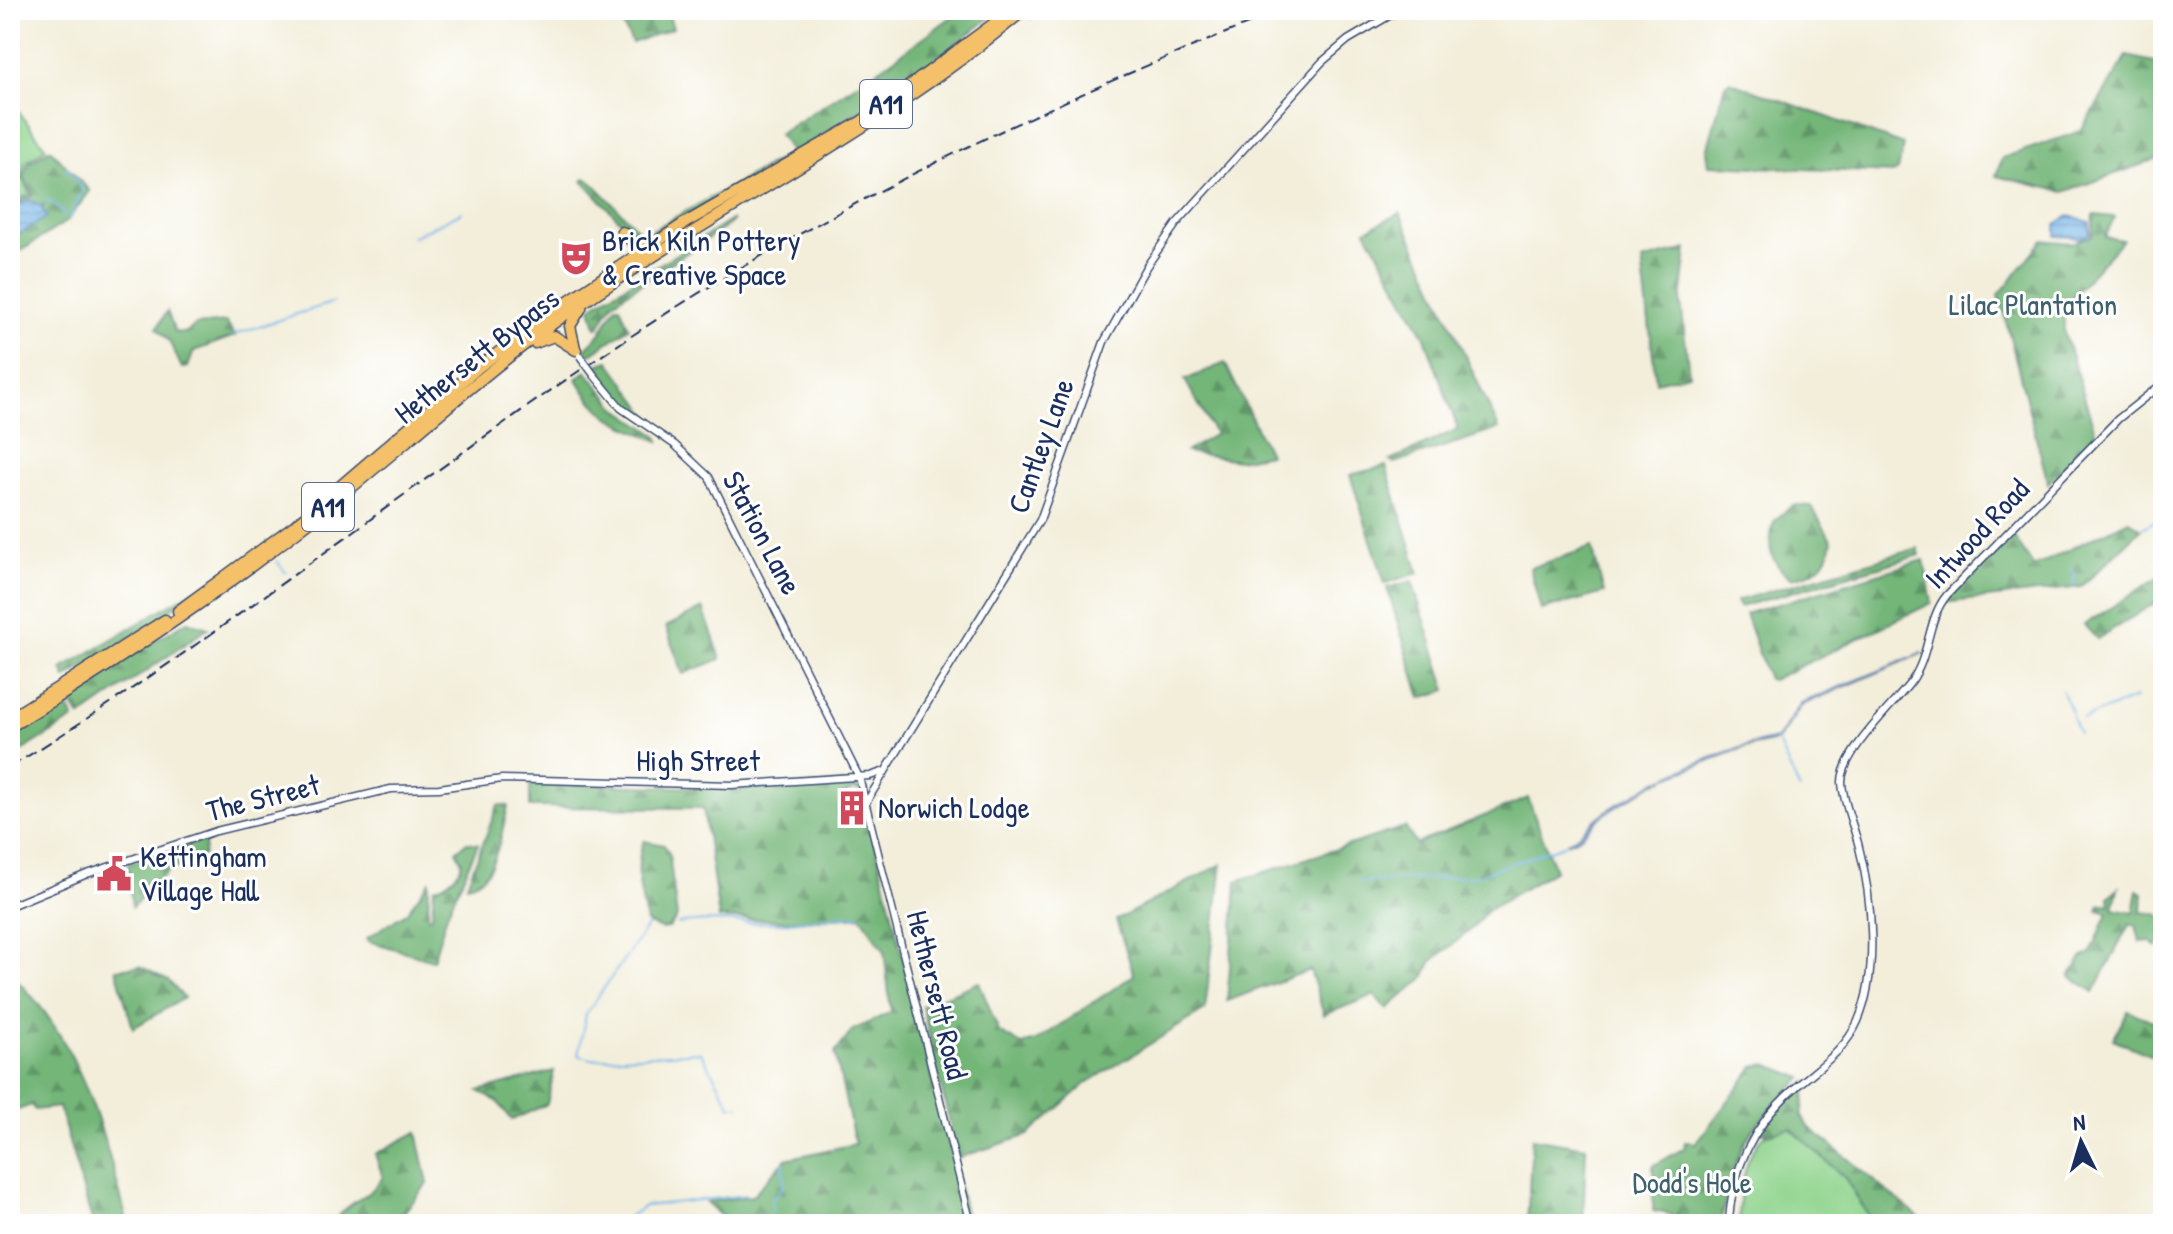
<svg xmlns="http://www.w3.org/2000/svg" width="2173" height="1234" font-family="'Patrick Hand',sans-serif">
  <defs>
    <pattern id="forest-firs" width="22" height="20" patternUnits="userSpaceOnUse" patternTransform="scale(2)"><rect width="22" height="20" fill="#73b678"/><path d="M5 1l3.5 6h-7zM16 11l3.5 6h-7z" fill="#5e9466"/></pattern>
    <pattern id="water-rules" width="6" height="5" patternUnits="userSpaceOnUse" patternTransform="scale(2)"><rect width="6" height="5" fill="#74b4e8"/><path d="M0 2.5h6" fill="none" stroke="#5e93bf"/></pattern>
  </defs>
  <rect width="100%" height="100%" fill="#fff"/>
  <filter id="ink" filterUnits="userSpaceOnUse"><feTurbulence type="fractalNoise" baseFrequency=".0125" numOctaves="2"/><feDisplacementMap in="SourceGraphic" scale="16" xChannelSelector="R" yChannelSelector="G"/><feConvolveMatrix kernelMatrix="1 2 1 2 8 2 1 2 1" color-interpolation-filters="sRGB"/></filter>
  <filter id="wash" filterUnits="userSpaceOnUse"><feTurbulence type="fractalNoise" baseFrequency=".006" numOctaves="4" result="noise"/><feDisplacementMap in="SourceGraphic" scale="32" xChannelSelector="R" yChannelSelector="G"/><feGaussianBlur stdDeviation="1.8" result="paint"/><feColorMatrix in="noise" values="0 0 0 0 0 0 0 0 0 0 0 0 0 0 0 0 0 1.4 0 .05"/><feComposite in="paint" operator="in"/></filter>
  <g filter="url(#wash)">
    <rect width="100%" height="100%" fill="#f3eeda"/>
    <path fill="#8fd48d" stroke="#558276" stroke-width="2" d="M 10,100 L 46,148 L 25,163 L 22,177 L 30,194 L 10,203 Z
      M 1790,1128 L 1845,1178 L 1874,1224 L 1739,1224 C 1739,1199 1743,1151 1766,1135 C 1772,1131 1783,1130 1790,1128 Z"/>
    <path fill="url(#forest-firs)" stroke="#47726b" stroke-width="2" d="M 657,10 L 667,10 L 673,28 L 632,43 L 621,21 Z
      M 961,10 L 1000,10 C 887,99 773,166 649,239 L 636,238 L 583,181 L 585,178 L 591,181 L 643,235 L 791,153 L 779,134 L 884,66 Z
      M 2127,56 L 2163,64 L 2163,157 L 2064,192 L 1996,176 L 2002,158 L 2081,131 Z
      M 1729,81 L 1903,145 L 1898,170 L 1893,173 L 1709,165 L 1707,151 L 1725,84 Z
      M 50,149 L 90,191 L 67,221 L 10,258 L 10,206 L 33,195 L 24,177 L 28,164 Z
      M 1400,213 L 1499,429 L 1394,463 L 1390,461 L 1458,429 L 1424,335 L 1366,230 Z
      M 2094,215 L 2115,217 L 2105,237 L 2122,240 L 2064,306 L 2064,332 L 2096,434 L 2048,483 L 1999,295 L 2043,240 L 2072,243 L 2092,236 Z
      M 733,219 L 730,224 L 613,302 L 598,328 L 596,326 L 591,307 Z
      M 1687,249 L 1681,302 L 1689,374 L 1656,382 L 1642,261 Z
      M 616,306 L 620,306 L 629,328 L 588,356 L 584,350 L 600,334 Z
      M 167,311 L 175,332 L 185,333 L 196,325 L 226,322 L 235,336 L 194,351 L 188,367 L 182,368 L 169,341 L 157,328 Z
      M 609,361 L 651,419 L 649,421 L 625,403 L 594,366 Z
      M 1225,363 L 1269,454 L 1238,460 L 1186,452 L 1215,434 L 1185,380 Z
      M 586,371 L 618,409 L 658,436 L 659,441 C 619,424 599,418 577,379 Z
      M 1386,466 L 1419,573 L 1385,583 L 1350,475 Z
      M 1793,505 L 1811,506 L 1832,541 C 1828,566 1814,574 1790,578 C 1769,561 1766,546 1775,520 Z
      M 2129,520 L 2141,529 L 2081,587 L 1943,603 L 2012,534 L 2034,567 Z
      M 1592,547 L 1604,593 L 1541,610 L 1530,568 Z
      M 1918,548 L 1920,555 L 1739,607 L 1736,601 Z
      M 1924,560 L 1932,603 L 1772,680 L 1768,679 L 1745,614 Z
      M 2163,574 L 2163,598 L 2097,639 L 2084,625 Z
      M 1412,581 L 1447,690 L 1421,698 L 1387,588 Z
      M 196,589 L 156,621 L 66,678 L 62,669 Z
      M 703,608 L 721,659 L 683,674 L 666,627 Z
      M 187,621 L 208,628 L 80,717 L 67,696 Z
      M 64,700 L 74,719 L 10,758 L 10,733 Z
      M 853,782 L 861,791 L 853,790 L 842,795 L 837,815 L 844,820 L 863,819 L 864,811 L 867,811 L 968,1224 L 729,1224 L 706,1202 L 752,1196 L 786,1159 L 855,1144 L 835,1053 L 853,1030 L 891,1012 L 884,950 L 861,916 L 792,921 L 719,918 L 703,808 L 530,807 L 530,783 L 747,789 Z
      M 1528,798 L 1555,870 L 1487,911 L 1469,931 L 1431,962 L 1424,978 L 1387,1009 L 1374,995 L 1324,1015 L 1310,970 L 1227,1001 L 1237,881 L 1405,827 L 1416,844 Z
      M 498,805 L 508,806 C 502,829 496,883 467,884 Z
      M 206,839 L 204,854 L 198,860 L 168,871 L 132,907 L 128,864 Z
      M 644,841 L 664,845 L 669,853 L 677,917 L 669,928 L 661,929 L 647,923 C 641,896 633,867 644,841 Z
      M 467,842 L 478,844 L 448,911 L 433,960 L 368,941 L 367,938 L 406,913 L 429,882 L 428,917 L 432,916 L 434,888 C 446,885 460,874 462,862 L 456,851 Z
      M 1222,864 L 1205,1010 L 1087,1083 L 1028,1135 L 958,1158 L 922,1006 L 979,982 L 999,1032 L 1022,1045 L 1036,1041 L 1134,975 L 1116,920 Z
      M 2118,888 L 2113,909 L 2134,913 L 2138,890 L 2143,893 L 2142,912 L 2157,914 L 2163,918 L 2163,939 L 2157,947 L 2150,941 L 2140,942 L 2136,925 L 2129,925 L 2094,992 L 2070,976 L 2082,958 L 2091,953 L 2108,913 L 2098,910 L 2100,905 L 2110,904 L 2109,897 Z
      M 140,966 L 169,981 L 184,998 L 133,1028 L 116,969 Z
      M 10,974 C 81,1037 104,1136 128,1224 L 93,1224 L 59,1107 L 35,1110 L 31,1105 L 10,1113 Z
      M 2128,1011 L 2163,1025 L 2163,1061 L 2113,1039 Z
      M 1766,1064 L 1803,1078 C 1748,1125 1732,1153 1721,1224 L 1682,1224 L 1684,1217 L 1653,1211 L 1653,1166 L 1684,1148 L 1685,1142 L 1696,1143 L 1754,1067 Z
      M 554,1071 L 547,1104 L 512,1120 L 498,1102 L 479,1091 Z
      M 1807,1082 L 1802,1116 L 1809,1127 L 1927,1224 L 1874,1224 L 1845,1178 L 1791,1128 L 1767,1134 L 1759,1130 Z
      M 417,1132 L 428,1183 L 396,1222 L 333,1224 C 344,1202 371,1198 383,1177 L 375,1154 Z
      M 1532,1138 L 1586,1147 L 1583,1224 L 1527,1224 Z"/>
    <path fill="url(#water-rules)" stroke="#4872a3" stroke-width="2" d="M 29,200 L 41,206 L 45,204 L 42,208 L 47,217 L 10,240 L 10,209 Z
      M 2069,216 L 2090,222 L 2090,234 L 2082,238 L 2056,236 L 2056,224 Z
      M 1923,653 L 1802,705 L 1777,741 L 1743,748 L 1657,781 L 1602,816 L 1579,838 L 1566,843 C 1581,835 1591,822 1605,812 C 1658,778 1715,751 1777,739 L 1801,703 Z"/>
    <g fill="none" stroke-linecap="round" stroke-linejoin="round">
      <path stroke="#74b4e8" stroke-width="2" d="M 1031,19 L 1041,10
        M 66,167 L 83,189 L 69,219
        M 47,199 L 64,213 L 63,217
        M 412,237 L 462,212
        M 233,335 L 334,302
        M 2142,528 L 2163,517
        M 277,561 L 286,573
        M 2070,569 L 2075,573 L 2073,587
        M 2062,691 L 2072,714
        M 2072,716 L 2078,732
        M 2083,719 L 2136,698
        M 1777,741 L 1792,773
        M 1793,775 L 1800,790
        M 1359,882 L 1475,876 L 1564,845
        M 678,924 C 713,918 744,924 779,923 C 806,922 832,914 860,915
        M 648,925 L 586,1014 L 578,1055 L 591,1059 L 701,1052 L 731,1106 L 739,1106
        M 772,1211 L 772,1200 L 784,1185 L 783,1162
        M 617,1224 L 645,1206 L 746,1195"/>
    </g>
  </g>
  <g filter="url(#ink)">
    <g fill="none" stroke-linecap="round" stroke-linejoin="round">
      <g stroke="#3b4c71" stroke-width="9">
        <path id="minor" d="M 594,375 L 621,408 L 675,445 L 709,477 L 859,777 L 971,1224
          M 867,801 L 1040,520 L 1104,342 L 1146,267 L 1177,223 L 1322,62 L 1348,40 L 1399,10
          M 10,906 L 87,874 L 216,831 L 391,789 L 439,788 L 502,779 L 732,785 L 870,776 L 882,772
          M 1729,1224 C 1731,1169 1755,1122 1796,1087 C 1820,1066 1845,1051 1858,1021 C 1879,972 1872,898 1859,847 C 1854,826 1843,803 1842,782 C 1842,752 1892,707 1910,683 C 1931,656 1926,620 1947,595 L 2118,419 L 2163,383"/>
      </g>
      <g stroke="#3b4c71" stroke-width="13">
        <path id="highway" d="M 622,232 L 635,244 L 646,248
          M 535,343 L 554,336 L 576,350
          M 575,348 L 570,326 L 581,308
          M 178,611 L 295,525 L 479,367 L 556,309 L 685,223 L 862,121 L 1012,10
          M 10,718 L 165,620
          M 10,727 C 110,666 207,602 299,530 C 384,464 463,389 551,325 C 705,214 878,133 1024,10"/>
      </g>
      <use href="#minor" stroke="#fff" stroke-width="6"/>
      <use href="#highway" stroke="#f4c16a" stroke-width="10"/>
      <path stroke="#1b2f5e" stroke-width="2" stroke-dasharray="12 6" stroke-linecap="butt" d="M 10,767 C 227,635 423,472 636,333 C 839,200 1058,99 1283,10"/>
      <g stroke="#3b4c71" stroke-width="9" stroke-linecap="butt">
        <path id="minor-bridge" d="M 580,356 L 594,375"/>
      </g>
      <use href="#minor-bridge" stroke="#fff" stroke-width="6"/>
    </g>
  </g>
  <defs>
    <g id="theatre-bare" transform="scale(2.76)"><path d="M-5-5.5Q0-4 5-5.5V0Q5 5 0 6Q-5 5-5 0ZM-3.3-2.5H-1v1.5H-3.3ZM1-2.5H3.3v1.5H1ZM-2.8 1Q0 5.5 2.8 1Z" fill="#d1495b" stroke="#fff" stroke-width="2.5" paint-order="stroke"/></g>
    <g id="building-bare" transform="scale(2.76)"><path d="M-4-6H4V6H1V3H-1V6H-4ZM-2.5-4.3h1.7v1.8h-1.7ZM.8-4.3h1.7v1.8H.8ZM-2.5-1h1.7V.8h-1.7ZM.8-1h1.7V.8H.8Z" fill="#d1495b" stroke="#fff" stroke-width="2.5" paint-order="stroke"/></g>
    <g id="civic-bare" transform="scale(2.76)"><path d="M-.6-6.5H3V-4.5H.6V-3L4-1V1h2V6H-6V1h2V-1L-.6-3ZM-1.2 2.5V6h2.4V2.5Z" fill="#d1495b" stroke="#fff" stroke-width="2.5" paint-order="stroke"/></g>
  </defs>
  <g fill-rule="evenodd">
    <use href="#theatre-bare" x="576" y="258"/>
    <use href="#building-bare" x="852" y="808"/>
    <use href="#civic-bare" x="114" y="874"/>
  </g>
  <g text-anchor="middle" stroke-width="6" stroke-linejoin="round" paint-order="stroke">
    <g fill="#fff" stroke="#5f6d8e" stroke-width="2">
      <rect x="860" y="80" width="52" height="48" rx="6"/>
      <rect x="302" y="483" width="52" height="48" rx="6"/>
    </g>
    <g font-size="28" font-weight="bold" fill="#1b2f5e">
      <text x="886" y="114">A11</text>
      <text x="328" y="517">A11</text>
    </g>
    <g font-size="30" fill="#1b2f5e" stroke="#fff" text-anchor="start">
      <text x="602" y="251">Brick Kiln Pottery<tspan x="602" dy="34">&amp; Creative Space</tspan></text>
      <text x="878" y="818">Norwich Lodge</text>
      <text x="140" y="867">Kettingham<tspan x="140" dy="34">Village Hall</tspan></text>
    </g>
    <g font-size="30" fill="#3e616c" stroke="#fff">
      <text x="2033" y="315">Lilac Plantation</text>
      <text x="1692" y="1193">Dodd's Hole</text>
    </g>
    <g font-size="30" fill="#1b2f5e" stroke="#fff">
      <text transform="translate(477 356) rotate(-38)" y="10">Hethersett Bypass</text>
      <text transform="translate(1041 446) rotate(-70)" y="10">Cantley Lane</text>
      <text transform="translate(762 533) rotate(62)" y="10">Station Lane</text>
      <text transform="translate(1977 534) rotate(-47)" y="10">Intwood Road</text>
      <text x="698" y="771">High Street</text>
      <text transform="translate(263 798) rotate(-14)" y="10">The Street</text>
      <text transform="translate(937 995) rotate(76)" y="10">Hethersett Road</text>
    </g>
  </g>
  <rect width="2173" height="1234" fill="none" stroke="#fff" stroke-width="40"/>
  <g transform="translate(2081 1142) rotate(355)" stroke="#ffffff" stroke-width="6" paint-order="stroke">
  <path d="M0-6L14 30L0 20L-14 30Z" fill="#1b2f5e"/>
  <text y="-12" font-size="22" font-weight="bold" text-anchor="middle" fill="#1b2f5e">N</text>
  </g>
</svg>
